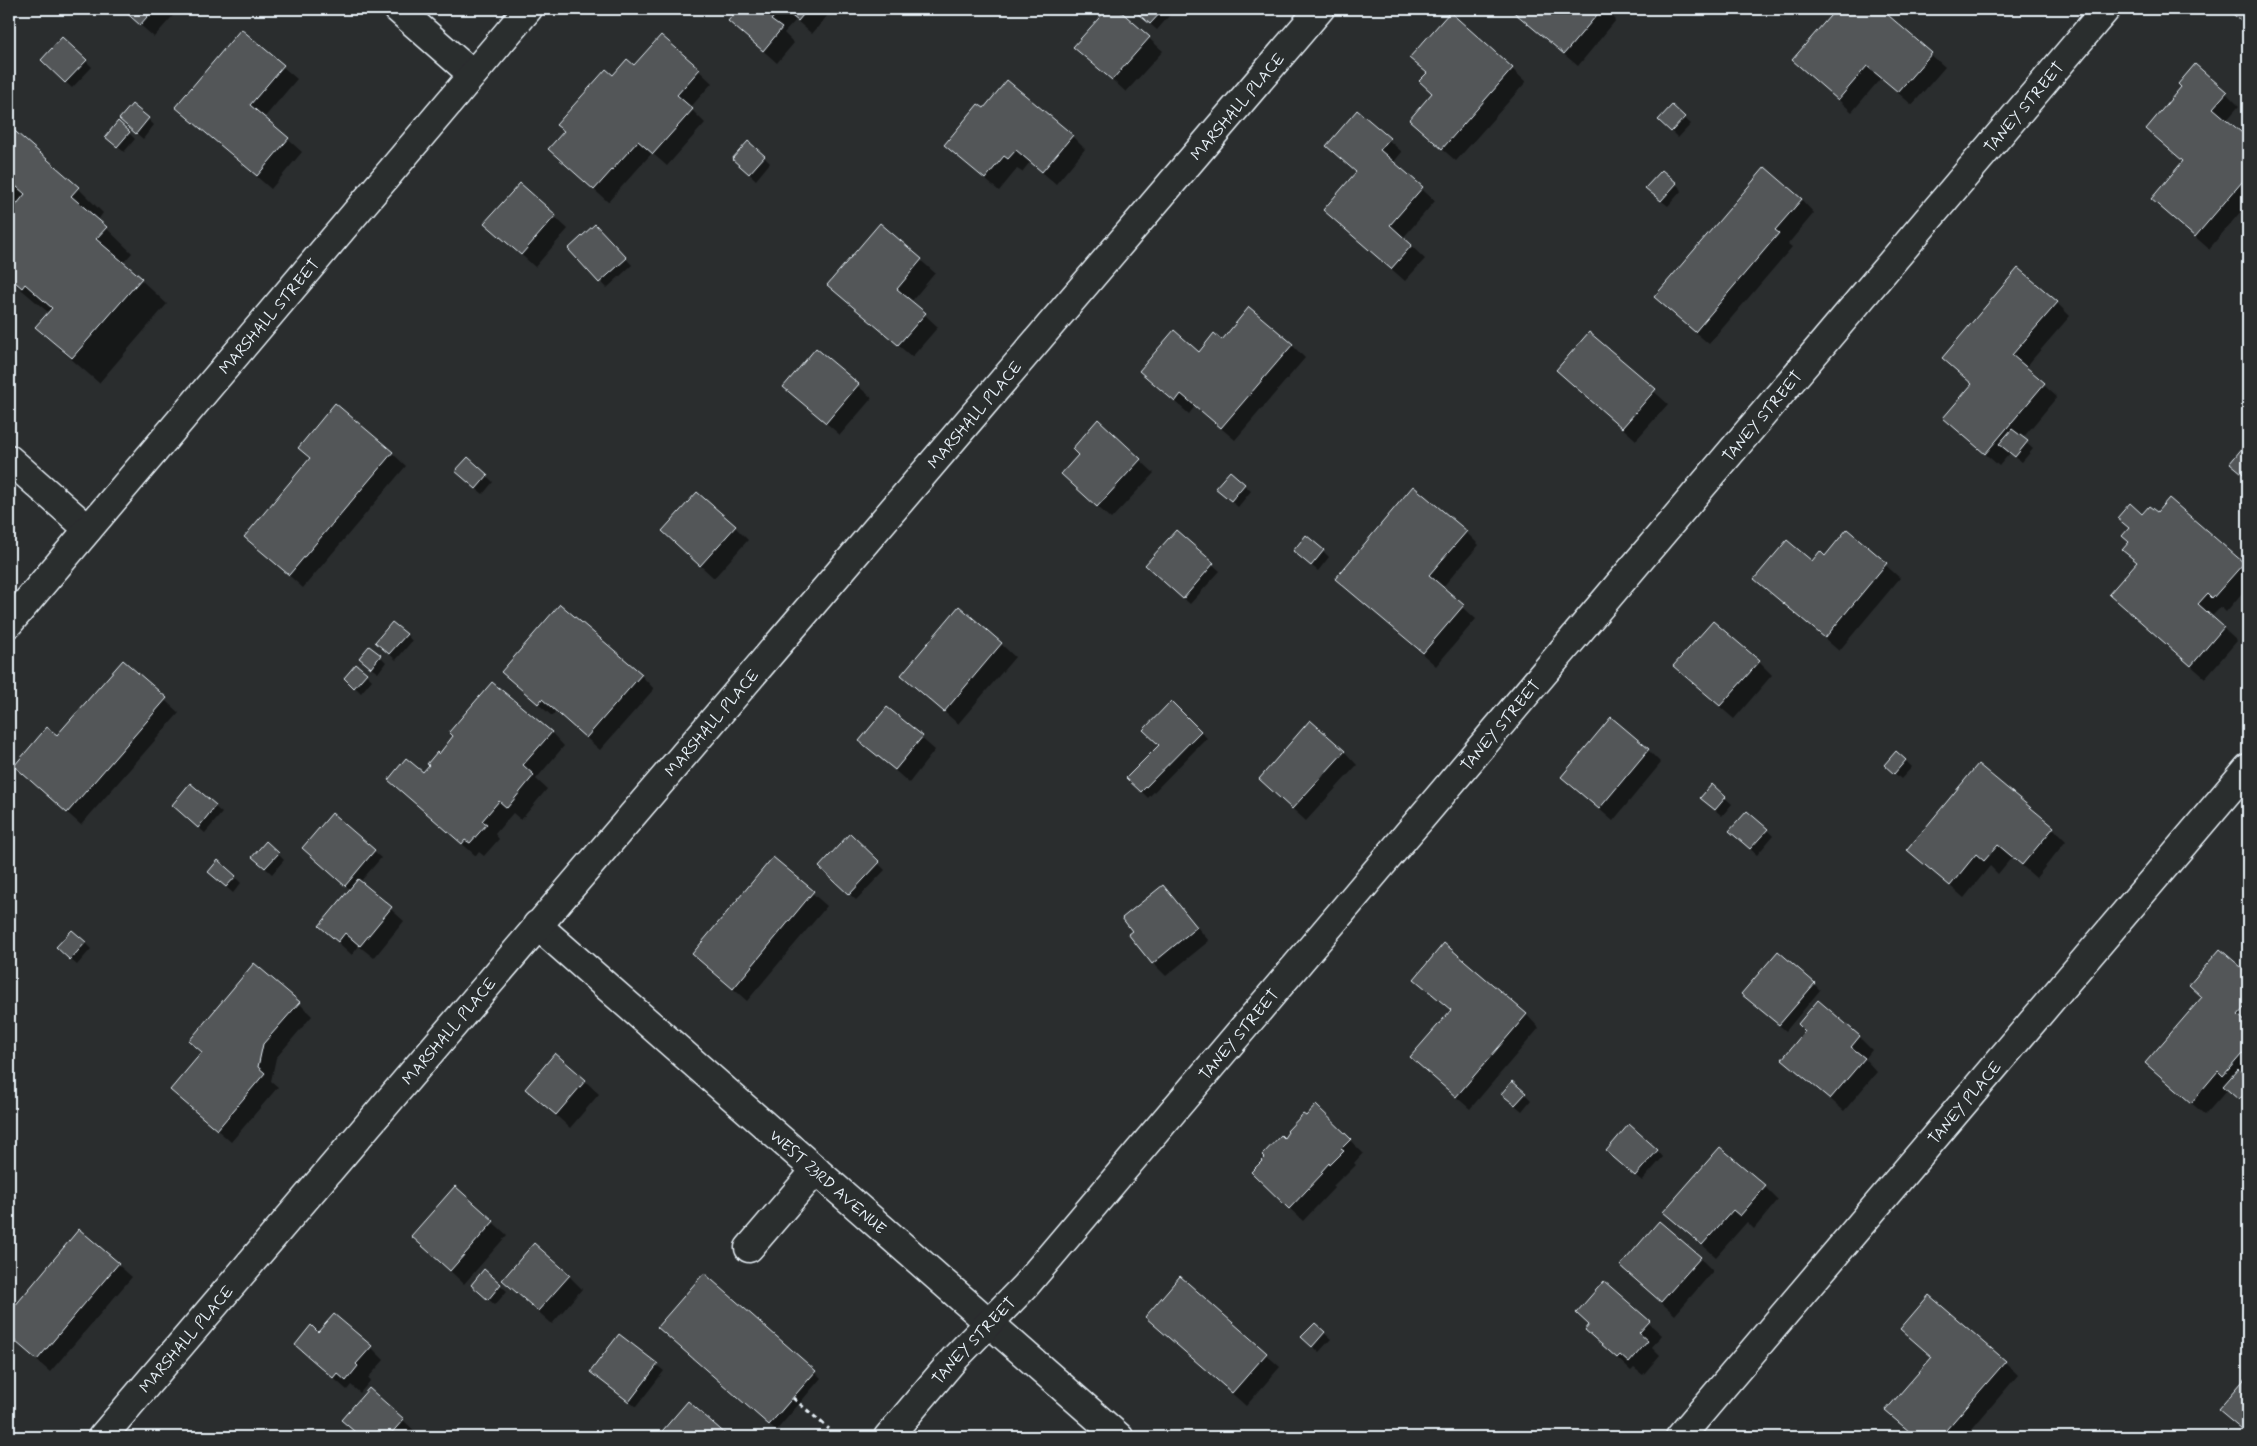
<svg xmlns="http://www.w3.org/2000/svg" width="2257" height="1446" font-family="Mynerve,sans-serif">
  <rect width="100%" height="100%" fill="#2a2d2e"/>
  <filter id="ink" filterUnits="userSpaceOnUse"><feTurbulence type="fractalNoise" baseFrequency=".02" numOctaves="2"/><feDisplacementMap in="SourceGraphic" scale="10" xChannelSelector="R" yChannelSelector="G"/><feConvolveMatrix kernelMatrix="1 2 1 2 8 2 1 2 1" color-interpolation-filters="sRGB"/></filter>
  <g filter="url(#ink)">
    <path fill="#0007" d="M 122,9 L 179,9 L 154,37 Z
      M 740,9 L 833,9 L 812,34 L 796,20 L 784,33 L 794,43 L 777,63 L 730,21 Z
      M 1108,9 L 1116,9 L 1163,51 L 1126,92 L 1075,46 Z
      M 1133,9 L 1175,9 L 1157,30 Z
      M 1510,9 L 1610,9 L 1608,12 L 1616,20 L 1578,66 Z
      M 1838,9 L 1879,9 L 1945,67 L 1912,105 L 1881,78 L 1852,112 L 1794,60 Z
      M 2227,9 L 2248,9 L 2248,28 L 2230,12 Z
      M 241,31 L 297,79 L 264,118 L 302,152 L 271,189 L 177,107 Z
      M 662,36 L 712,83 L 690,108 L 705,123 L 667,166 L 652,153 L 608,202 L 563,162 L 565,132 L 558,125 L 613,77 L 634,67 Z
      M 1411,58 L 1512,69 L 1526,82 L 1456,161 L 1424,133 L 1434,94 L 1427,74 Z
      M 42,60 L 86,61 L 92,67 L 72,88 Z
      M 2226,93 L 2239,106 L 2226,121 L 2248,140 L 2248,203 L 2209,249 L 2152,199 L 2183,162 L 2147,129 Z
      M 1672,107 L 1691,124 L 1678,138 L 1660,120 Z
      M 984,109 L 1072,136 L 1085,149 L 1056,184 L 1030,162 L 1022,172 L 1017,169 L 999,191 L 945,145 Z
      M 1357,112 L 1402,152 L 1393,163 L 1435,201 L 1403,238 L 1425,259 L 1405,281 L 1325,210 L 1357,173 L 1328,146 Z
      M 148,119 L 154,125 L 143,139 L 127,125 Z
      M 9,128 L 78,188 L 103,213 L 98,220 L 132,253 L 123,263 L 167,304 L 99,383 L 63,352 L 37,327 L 49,313 L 9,279 Z
      M 129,133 L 135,139 L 124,152 L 113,143 Z
      M 764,157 L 770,163 L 756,180 L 740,165 Z
      M 1676,184 L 1682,190 L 1668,206 L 1653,194 Z
      M 520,185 L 568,229 L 535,267 L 486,223 Z
      M 1801,199 L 1814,213 L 1788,244 L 1792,247 L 1709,344 L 1669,310 Z
      M 880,224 L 935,273 L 911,302 L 938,327 L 912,357 L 828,285 Z
      M 601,232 L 632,265 L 607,288 L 570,249 Z
      M 2057,303 L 2070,316 L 2025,368 L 2057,397 L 2022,439 L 2033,449 L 2022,462 L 2010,453 L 1999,466 L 1945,418 L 1973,385 L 1944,358 Z
      M 1589,333 L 1668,404 L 1636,440 L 1557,370 Z
      M 1222,341 L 1292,345 L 1305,358 L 1235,440 L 1195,406 L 1189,414 L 1140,371 L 1199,354 Z
      M 816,350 L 872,398 L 840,435 L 785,387 Z
      M 2248,443 L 2248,479 L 2232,463 Z
      M 299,448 L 392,453 L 406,466 L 303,588 L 246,537 L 310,459 Z
      M 1140,460 L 1154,473 L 1111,519 L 1076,487 Z
      M 487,476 L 493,482 L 483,494 L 463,478 Z
      M 1244,485 L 1251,491 L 1238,507 L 1223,494 Z
      M 2157,514 L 2243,564 L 2248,569 L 2248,586 L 2226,612 L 2221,607 L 2211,617 L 2237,641 L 2205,678 L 2124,607 L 2138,563 L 2124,550 L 2130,542 L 2130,529 L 2119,518 Z
      M 735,527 L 748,540 L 714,578 L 677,544 Z
      M 1847,531 L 1900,578 L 1839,651 L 1756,579 L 1825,557 Z
      M 1176,532 L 1220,571 L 1190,604 L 1153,572 Z
      M 1466,532 L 1479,545 L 1442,588 L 1476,619 L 1436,666 L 1337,579 Z
      M 1323,551 L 1329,557 L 1318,571 L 1301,557 Z
      M 406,634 L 412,641 L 396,660 L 383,648 Z
      M 1001,644 L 1015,657 L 958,724 L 903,675 Z
      M 380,656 L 386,662 L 378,673 L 367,665 Z
      M 123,662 L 179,713 L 81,825 L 15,766 L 57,737 Z
      M 1759,662 L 1772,675 L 1734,719 L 1688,679 Z
      M 366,674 L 372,680 L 361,693 L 352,684 Z
      M 641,675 L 654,689 L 600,750 L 556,711 L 552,716 L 516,685 Z
      M 1171,703 L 1207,738 L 1148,798 L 1128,778 L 1160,745 Z
      M 887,708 L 935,750 L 909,783 L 861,740 Z
      M 551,732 L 564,746 L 536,779 L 547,789 L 521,820 L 513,813 L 495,834 L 499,839 L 484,856 L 479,852 L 476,856 L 390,780 L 424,774 L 439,756 Z
      M 1648,750 L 1661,763 L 1613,821 L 1562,777 Z
      M 1344,751 L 1357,765 L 1306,821 L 1274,792 Z
      M 1897,752 L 1912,767 L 1901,779 L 1892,771 Z
      M 190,785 L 222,813 L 205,833 L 180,812 Z
      M 1712,786 L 1732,804 L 1722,816 L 1708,804 Z
      M 332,815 L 381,858 L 360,882 L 404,921 L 374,958 L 359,946 L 352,955 L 320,926 L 350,890 L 310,854 Z
      M 2053,828 L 2066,841 L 2036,878 L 2012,857 L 1998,874 L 1990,866 L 1964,898 L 1909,850 Z
      M 1767,830 L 1773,836 L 1757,855 L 1738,838 Z
      M 850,835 L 885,870 L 856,900 L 827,873 Z
      M 278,854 L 284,860 L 272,874 L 260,863 Z
      M 773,859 L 827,906 L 747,1001 L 694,954 Z
      M 235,877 L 241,883 L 233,893 L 216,878 Z
      M 1163,887 L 1209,941 L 1166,976 L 1153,963 Z
      M 85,943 L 91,949 L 77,965 L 64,954 Z
      M 2220,951 L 2248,975 L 2248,1075 L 2246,1078 L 2248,1079 L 2248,1103 L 2247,1105 L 2228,1089 L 2205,1115 L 2146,1063 L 2203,998 Z
      M 1416,979 L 1526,1014 L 1539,1028 L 1470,1109 L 1411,1057 L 1451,1011 Z
      M 1814,984 L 1820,990 L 1786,1031 L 1749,1000 Z
      M 299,1003 L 312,1016 L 276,1058 L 271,1081 L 278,1087 L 231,1142 L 172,1090 L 203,1054 L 190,1041 Z
      M 1807,1031 L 1859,1037 L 1872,1050 L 1865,1059 L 1877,1072 L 1844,1111 L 1784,1059 Z
      M 585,1081 L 599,1094 L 570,1128 L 527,1089 Z
      M 1525,1094 L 1531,1100 L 1522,1111 L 1509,1100 Z
      M 1316,1107 L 1363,1153 L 1354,1163 L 1356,1165 L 1344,1177 L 1343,1176 L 1333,1186 L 1335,1187 L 1303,1221 L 1266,1186 L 1284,1139 Z
      M 1657,1150 L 1663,1157 L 1642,1181 L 1614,1157 Z
      M 1765,1187 L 1778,1200 L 1754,1229 L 1747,1222 L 1716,1257 L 1665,1212 Z
      M 455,1188 L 507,1235 L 464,1284 L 413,1236 Z
      M 80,1231 L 132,1277 L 50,1372 L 9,1336 L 9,1314 Z
      M 1700,1258 L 1713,1271 L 1675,1315 L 1635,1279 Z
      M 484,1271 L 507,1291 L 495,1305 L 479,1291 Z
      M 569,1276 L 582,1289 L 552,1324 L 503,1280 Z
      M 1180,1278 L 1280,1367 L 1246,1406 L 1146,1317 Z
      M 1604,1283 L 1662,1335 L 1652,1347 L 1660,1355 L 1643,1375 L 1634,1368 L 1631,1371 L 1587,1330 Z
      M 1315,1325 L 1331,1339 L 1319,1352 L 1309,1343 Z
      M 1901,1329 L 2005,1362 L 2018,1375 L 1965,1437 L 1915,1437 L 1887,1411 L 1933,1358 Z
      M 318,1333 L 371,1347 L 384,1360 L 368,1378 L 371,1380 L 360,1393 L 351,1385 L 347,1390 L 296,1345 Z
      M 665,1334 L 815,1372 L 821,1378 L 776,1431 Z
      M 620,1336 L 664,1371 L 636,1407 L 597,1376 Z
      M 2248,1377 L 2248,1435 L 2220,1410 Z
      M 688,1403 L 727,1437 L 658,1437 Z
      M 342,1420 L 403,1420 L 417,1433 L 413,1437 L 361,1437 Z"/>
    <path fill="#535759" stroke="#e8f1f8" d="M 122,9 L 154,9 L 140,25 Z
      M 738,9 L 781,9 L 771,20 L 782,28 L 763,51 L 728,21 Z
      M 783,9 L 808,9 L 798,21 Z
      M 1107,9 L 1118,9 L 1150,37 L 1112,80 L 1073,47 Z
      M 1132,9 L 1164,9 L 1150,24 Z
      M 1510,9 L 1602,9 L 1564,54 Z
      M 1836,9 L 1881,9 L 1932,53 L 1898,92 L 1867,66 L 1838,100 L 1792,60 Z
      M 2227,9 L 2248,9 L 2248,27 Z
      M 1450,12 L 1513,68 L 1442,149 L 1409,120 L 1432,93 L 1419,81 L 1427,73 L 1409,58 Z
      M 241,29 L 284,65 L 250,105 L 289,138 L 257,176 L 175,107 Z
      M 661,35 L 700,69 L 677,95 L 693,109 L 653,154 L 638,141 L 594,190 L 548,149 L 564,131 L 556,125 L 606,69 L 613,75 L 627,59 L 634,65 Z
      M 62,37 L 87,60 L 65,83 L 41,60 Z
      M 2195,64 L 2227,92 L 2213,108 L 2248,138 L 2248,175 L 2195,237 L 2151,199 L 2183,161 L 2146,129 L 2181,87 L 2178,84 Z
      M 1007,80 L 1073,135 L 1042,172 L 1016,150 L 1008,159 L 1004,156 L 985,179 L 944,145 L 978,104 L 984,108 Z
      M 132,104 L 149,118 L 136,134 L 119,119 Z
      M 1672,105 L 1685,117 L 1671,132 L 1658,120 Z
      M 1357,110 L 1390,138 L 1380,150 L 1423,187 L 1390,225 L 1412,245 L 1391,269 L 1323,210 L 1356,172 L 1326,146 Z
      M 118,121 L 130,132 L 117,147 L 105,137 Z
      M 9,126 L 79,187 L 71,196 L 107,227 L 96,239 L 142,278 L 72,358 L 35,327 L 52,308 L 25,284 L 22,288 L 9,277 L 9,214 L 25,194 L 9,180 Z
      M 748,141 L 765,156 L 749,174 L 732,159 Z
      M 1765,167 L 1802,199 L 1775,230 L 1779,233 L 1695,332 L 1654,297 Z
      M 1662,170 L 1677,183 L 1661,201 L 1645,188 Z
      M 520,183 L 556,215 L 521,255 L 484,223 Z
      M 880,223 L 922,259 L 897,289 L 926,313 L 898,345 L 827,285 Z
      M 595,224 L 627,258 L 599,283 L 568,249 Z
      M 2018,268 L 2058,302 L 2012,355 L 2045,383 L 1985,454 L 1943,418 L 1972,384 L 1942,358 Z
      M 1249,307 L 1293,344 L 1221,428 L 1181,394 L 1175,402 L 1139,371 L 1174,330 L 1199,352 L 1214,333 L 1222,340 Z
      M 1589,332 L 1656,389 L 1622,428 L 1556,370 Z
      M 816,348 L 859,384 L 826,423 L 783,387 Z
      M 335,403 L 393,452 L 289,575 L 244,537 L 310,458 L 298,448 Z
      M 1098,419 L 1141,459 L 1097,507 L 1061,474 L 1078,455 L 1072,449 Z
      M 2012,429 L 2028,441 L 2015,457 L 1999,444 Z
      M 2248,441 L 2248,478 L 2230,463 Z
      M 468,457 L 488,475 L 476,489 L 455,471 Z
      M 1230,471 L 1245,484 L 1231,501 L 1215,488 Z
      M 1413,486 L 1467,531 L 1429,575 L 1464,605 L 1423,653 L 1335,579 Z
      M 697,492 L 736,526 L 700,566 L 662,531 Z
      M 2169,498 L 2244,563 L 2212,599 L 2207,594 L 2198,604 L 2224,627 L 2191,666 L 2109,594 L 2137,562 L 2122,550 L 2129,542 L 2122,536 L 2129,528 L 2117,518 L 2130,503 L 2142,514 L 2149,506 L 2157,512 Z
      M 1847,529 L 1887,563 L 1825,638 L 1754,579 L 1787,540 L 1812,561 L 1820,551 L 1825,556 Z
      M 1176,530 L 1214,563 L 1183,599 L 1145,565 Z
      M 1306,535 L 1324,550 L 1311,566 L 1293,551 Z
      M 560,604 L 642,674 L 586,738 L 542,699 L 538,704 L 501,672 Z
      M 959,606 L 1002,643 L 944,712 L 901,675 Z
      M 1713,621 L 1760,661 L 1720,706 L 1673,666 Z
      M 392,622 L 407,634 L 389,654 L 375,642 Z
      M 369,646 L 381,655 L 371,668 L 359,658 Z
      M 123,660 L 167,698 L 67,813 L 14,766 L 47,727 L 57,735 Z
      M 356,664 L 367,673 L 354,688 L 344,678 Z
      M 492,682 L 552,732 L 523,765 L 534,775 L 507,808 L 499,801 L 482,821 L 487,824 L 470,843 L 465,840 L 462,844 L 388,780 L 406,758 L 423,772 L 429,765 L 427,764 L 437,752 L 439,754 L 453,736 L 449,732 Z
      M 1171,701 L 1201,731 L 1141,792 L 1126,778 L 1159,745 L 1143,730 Z
      M 887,707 L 923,736 L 895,770 L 859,741 Z
      M 1611,717 L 1649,749 L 1599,809 L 1561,777 Z
      M 1310,720 L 1345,751 L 1292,809 L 1259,779 Z
      M 1896,751 L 1906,760 L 1894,774 L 1884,765 Z
      M 1978,764 L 2054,827 L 2022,865 L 1998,845 L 1984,861 L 1976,854 L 1950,886 L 1907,850 Z
      M 190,783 L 216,805 L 198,828 L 172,805 Z
      M 1712,784 L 1726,797 L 1715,810 L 1700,798 Z
      M 1747,811 L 1768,829 L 1750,849 L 1729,831 Z
      M 332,813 L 375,850 L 345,886 L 302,848 Z
      M 850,833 L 880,862 L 849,895 L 819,867 Z
      M 266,841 L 279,853 L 265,868 L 252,857 Z
      M 773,857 L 814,891 L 733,989 L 692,954 Z
      M 218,860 L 236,876 L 226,887 L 208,872 Z
      M 358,879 L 392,907 L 360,946 L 345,933 L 338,942 L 319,926 Z
      M 1163,885 L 1197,927 L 1152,964 L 1128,934 L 1132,931 L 1122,918 Z
      M 72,930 L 86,942 L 70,960 L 56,947 Z
      M 1444,943 L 1527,1014 L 1456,1097 L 1410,1057 L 1451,1010 L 1414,979 Z
      M 2220,949 L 2248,973 L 2248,1003 L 2238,1015 L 2248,1024 L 2248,1047 L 2223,1076 L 2218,1071 L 2191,1103 L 2145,1063 L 2202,997 L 2189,985 Z
      M 1778,951 L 1815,983 L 1779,1025 L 1741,994 Z
      M 254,963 L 300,1002 L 263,1044 L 258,1067 L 265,1073 L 217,1130 L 170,1090 L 202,1052 L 189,1041 Z
      M 1818,1000 L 1860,1036 L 1851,1047 L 1865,1058 L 1830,1099 L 1782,1059 L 1805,1031 L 1798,1024 Z
      M 555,1053 L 586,1080 L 556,1115 L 525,1089 Z
      M 2238,1069 L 2248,1078 L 2248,1090 L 2239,1100 L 2223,1086 Z
      M 1512,1081 L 1526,1093 L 1515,1105 L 1501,1094 Z
      M 1316,1105 L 1351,1139 L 1341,1149 L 1344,1151 L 1330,1165 L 1329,1163 L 1321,1172 L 1323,1173 L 1289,1209 L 1251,1172 L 1265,1158 L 1262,1155 L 1281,1135 L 1284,1138 L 1288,1132 L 1287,1131 L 1303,1114 L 1306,1116 Z
      M 1629,1124 L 1658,1150 L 1635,1176 L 1606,1151 Z
      M 1720,1147 L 1766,1186 L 1740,1216 L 1733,1210 L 1702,1245 L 1663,1212 Z
      M 455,1186 L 494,1221 L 450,1271 L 411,1236 Z
      M 1659,1221 L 1701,1257 L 1661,1302 L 1620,1266 Z
      M 79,1229 L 119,1263 L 37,1360 L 9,1336 L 9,1313 Z
      M 534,1243 L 570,1275 L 538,1311 L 502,1280 Z
      M 484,1269 L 501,1284 L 488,1300 L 471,1285 Z
      M 704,1273 L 816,1371 L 769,1425 L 657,1327 Z
      M 1180,1276 L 1267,1353 L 1232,1393 L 1145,1317 Z
      M 1604,1281 L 1650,1321 L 1639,1333 L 1648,1341 L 1629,1363 L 1620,1355 L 1617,1358 L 1585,1330 L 1589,1325 L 1576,1313 Z
      M 1929,1295 L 2006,1361 L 1940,1437 L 1916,1437 L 1885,1411 L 1932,1357 L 1900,1329 Z
      M 334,1314 L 372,1346 L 356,1364 L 358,1366 L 346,1381 L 337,1373 L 333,1378 L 295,1345 L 311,1325 L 318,1332 Z
      M 1315,1323 L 1325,1332 L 1312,1347 L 1301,1337 Z
      M 619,1334 L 658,1364 L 629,1402 L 590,1372 Z
      M 2248,1375 L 2248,1435 L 2218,1410 Z
      M 369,1388 L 404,1419 L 388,1437 L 361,1437 L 341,1420 Z
      M 688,1401 L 729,1437 L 657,1437 Z"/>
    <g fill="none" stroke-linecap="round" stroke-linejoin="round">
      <g stroke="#e8f1f8" stroke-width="31">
        <g id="minor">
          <path d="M 398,9 L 472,74"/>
          <path d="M 9,459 L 88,529"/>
          <path id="s1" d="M 9,623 L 528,9"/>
          <path id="s2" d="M 537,925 L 1119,1437"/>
          <path d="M 749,1248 L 816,1170"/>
          <path id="s3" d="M 102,1437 L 1320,9"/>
          <path id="s4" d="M 888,1437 L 955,1358 L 1025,1286 L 2106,9"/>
          <path id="s5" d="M 1680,1437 L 2248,768"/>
        </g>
      </g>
      <path stroke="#e8f1f8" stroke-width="3" stroke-dasharray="5 4" stroke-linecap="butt" d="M 793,1398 L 829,1429"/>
      <use href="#minor" stroke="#2a2d2e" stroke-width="28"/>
    </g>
  </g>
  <g text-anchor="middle" stroke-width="5" stroke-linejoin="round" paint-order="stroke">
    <g font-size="16" fill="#e8f1f8" stroke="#2a2d2e">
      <text dy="6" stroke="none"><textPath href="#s3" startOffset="1749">MARSHALL PLACE</textPath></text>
      <text dy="6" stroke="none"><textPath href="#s4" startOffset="1749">TANEY STREET</textPath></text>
      <text dy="6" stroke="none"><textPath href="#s1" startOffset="402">MARSHALL STREET</textPath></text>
      <text dy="6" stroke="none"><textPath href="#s3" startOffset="1344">MARSHALL PLACE</textPath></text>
      <text dy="6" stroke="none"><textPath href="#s4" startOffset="1344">TANEY STREET</textPath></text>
      <text dy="6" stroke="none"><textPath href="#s3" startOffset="939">MARSHALL PLACE</textPath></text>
      <text dy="6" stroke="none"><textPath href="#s4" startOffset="939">TANEY STREET</textPath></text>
      <text dy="6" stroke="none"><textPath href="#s3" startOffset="534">MARSHALL PLACE</textPath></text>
      <text dy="6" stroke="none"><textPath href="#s4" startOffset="534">TANEY STREET</textPath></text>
      <text dy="6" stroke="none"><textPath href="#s5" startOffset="439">TANEY PLACE</textPath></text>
      <text dy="6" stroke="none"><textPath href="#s2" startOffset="388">WEST 23RD AVENUE</textPath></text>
      <text dy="6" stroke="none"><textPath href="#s3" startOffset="129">MARSHALL PLACE</textPath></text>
      <text dy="6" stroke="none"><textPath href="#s4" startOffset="129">TANEY STREET</textPath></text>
    </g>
  </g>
  <rect width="2257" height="1446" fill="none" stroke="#2a2d2e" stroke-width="30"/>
  <rect x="15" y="15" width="2227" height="1416" fill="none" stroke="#e8f1f8" stroke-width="2" filter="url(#ink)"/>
</svg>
